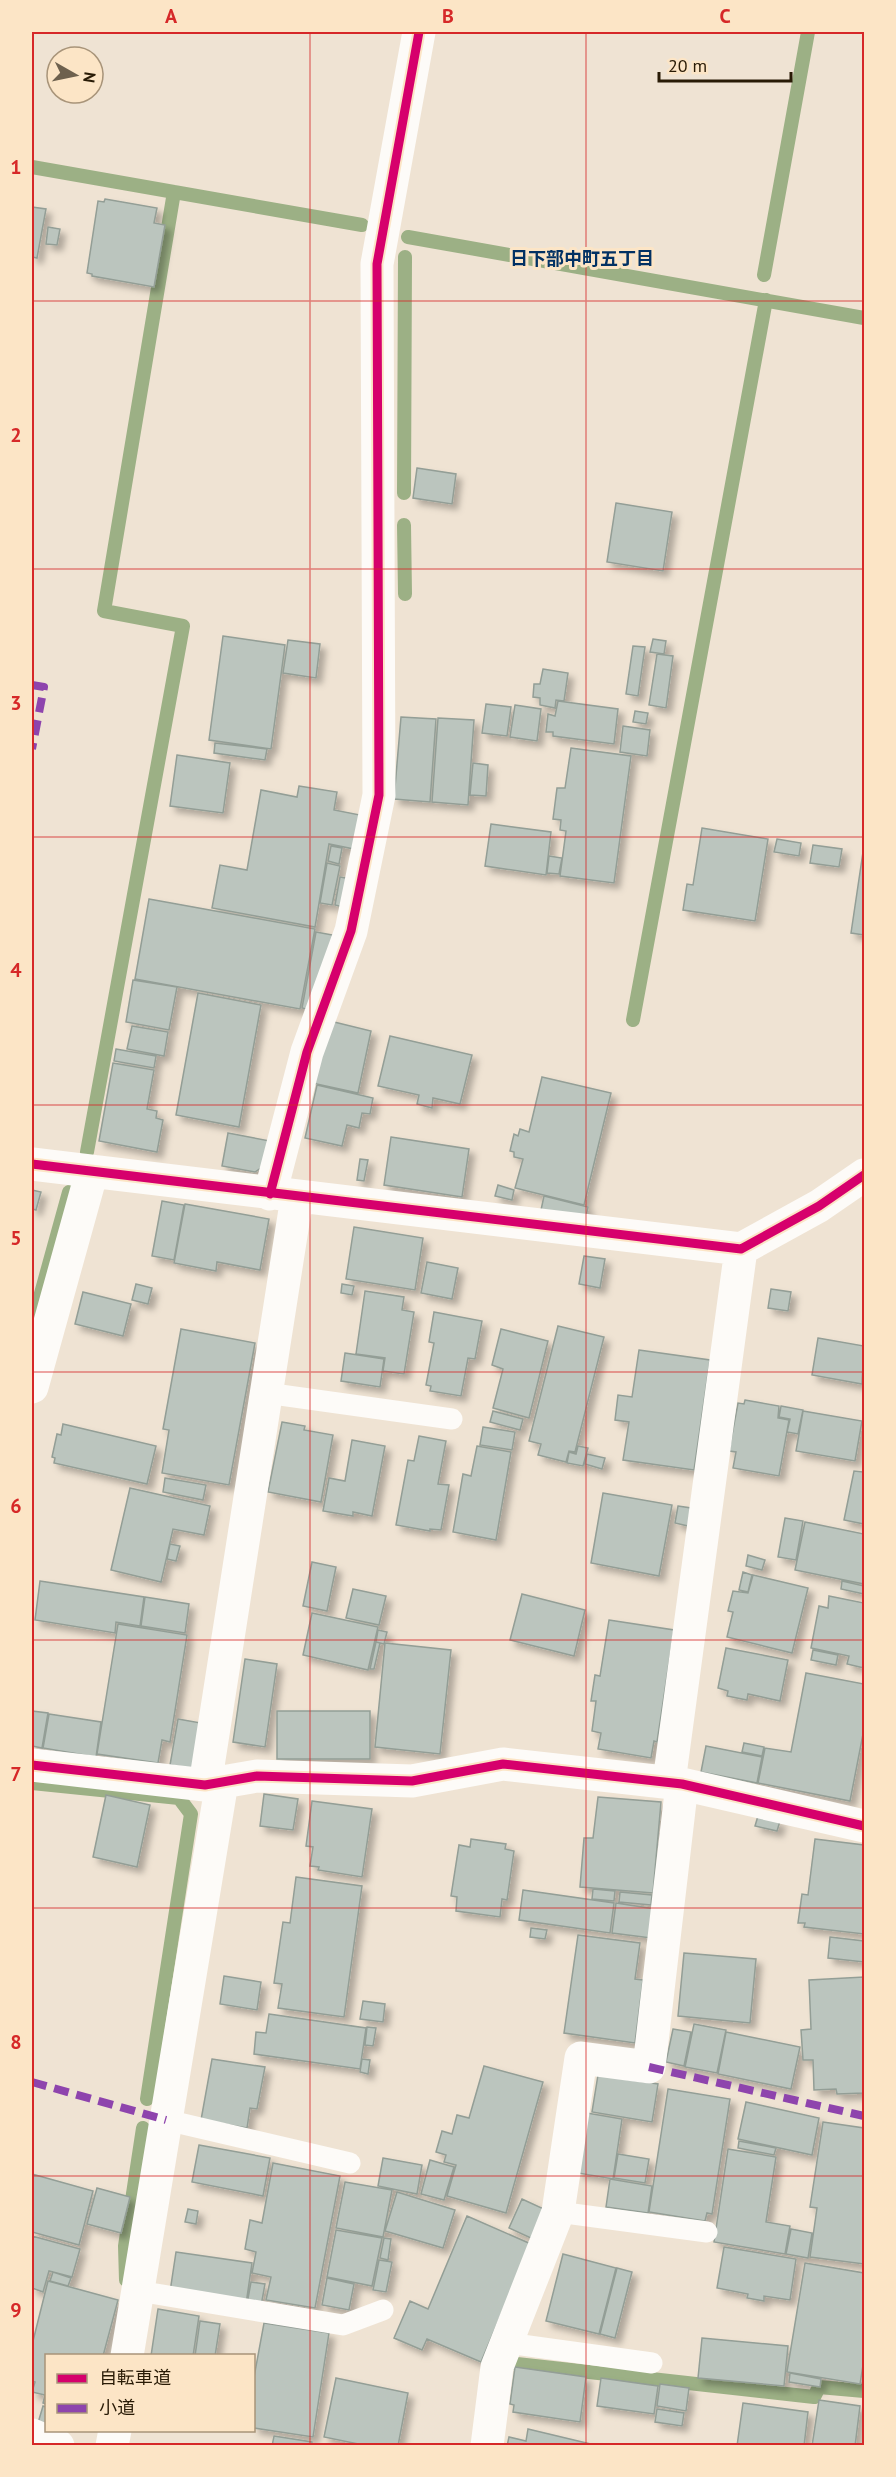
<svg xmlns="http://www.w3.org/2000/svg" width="896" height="2477" font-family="'PT Sans','Noto Sans JP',sans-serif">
  <defs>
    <filter id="shadow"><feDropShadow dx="5.5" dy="5.5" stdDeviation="3" flood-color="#0004"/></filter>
  </defs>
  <rect width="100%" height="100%" fill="#efe3d3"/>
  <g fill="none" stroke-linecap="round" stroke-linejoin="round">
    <path stroke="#9cb085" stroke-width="14" d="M 32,167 L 362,225
      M 408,237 L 864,318
      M 764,275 L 808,32
      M 404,493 L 405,257
      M 404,525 L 405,594
      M 633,1020 L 766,300
      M 87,1152 L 183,626 L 104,611 L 174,192
      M 32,1326 L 69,1192
      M 32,1783 L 179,1798 L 191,1814 L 147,2099
      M 126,2280 L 125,2246 L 143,2128
      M 517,2364 L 814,2397 L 819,2387 L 864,2391"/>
  </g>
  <path fill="#bbc5be" stroke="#939e96" stroke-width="1.5" filter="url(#shadow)" d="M 105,199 L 157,208 L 154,223 L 165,225 L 154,287 L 92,276 L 92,274 L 87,273 L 98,201 L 104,202 Z
    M 32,207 L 46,209 L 37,258 L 32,257 Z
    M 48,227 L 60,229 L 57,245 L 46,244 Z
    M 417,468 L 456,474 L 452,504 L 413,498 Z
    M 616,503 L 672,512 L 663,571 L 607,562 Z
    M 223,636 L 285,645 L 271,749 L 209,740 Z
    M 653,639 L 666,641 L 664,654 L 650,652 Z
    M 288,640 L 320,644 L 316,678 L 283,673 Z
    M 633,646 L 645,647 L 638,696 L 626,694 Z
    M 657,654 L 673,656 L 666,708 L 649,705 Z
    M 543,669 L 568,673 L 564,701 L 556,700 L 555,708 L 540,705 L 540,698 L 533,697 L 534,684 L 540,684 Z
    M 558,701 L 618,709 L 614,744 L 553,736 L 553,732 L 546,732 L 548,714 L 555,716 Z
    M 486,704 L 511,707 L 507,736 L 482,733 Z
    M 515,705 L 541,709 L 537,741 L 510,737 Z
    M 635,711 L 648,713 L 646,724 L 633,722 Z
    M 401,717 L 436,719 L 430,802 L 394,799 Z
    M 438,718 L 474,720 L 468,805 L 432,802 Z
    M 623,726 L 650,730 L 647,756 L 620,752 Z
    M 215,743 L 267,749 L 265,760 L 214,753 Z
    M 571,748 L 631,756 L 614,883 L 560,876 L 566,831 L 560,830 L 561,820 L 553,819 L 557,788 L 565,788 Z
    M 177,755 L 230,763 L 223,813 L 170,806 Z
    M 473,763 L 488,765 L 486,796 L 470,795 Z
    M 299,786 L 337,792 L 334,810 L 360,815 L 354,849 L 329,844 L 315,927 L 212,908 L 220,865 L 247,870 L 261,790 L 297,797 Z
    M 491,824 L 551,832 L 546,875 L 485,866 Z
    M 702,828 L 768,839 L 755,921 L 683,910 L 687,884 L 693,885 Z
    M 777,839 L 801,843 L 799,856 L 774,852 Z
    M 813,845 L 842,849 L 839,867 L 810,863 Z
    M 331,846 L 342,848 L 339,864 L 328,861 Z
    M 863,852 L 864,853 L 864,935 L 851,933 Z
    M 549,856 L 562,858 L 559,874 L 547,873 Z
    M 327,863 L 340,866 L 332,905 L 320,903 Z
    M 340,877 L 352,879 L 347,908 L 335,905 Z
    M 149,899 L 315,929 L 300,1009 L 135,979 Z
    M 316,932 L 338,936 L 311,1010 L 302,1008 Z
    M 133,980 L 177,987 L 169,1030 L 126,1022 Z
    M 198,993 L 261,1005 L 239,1127 L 176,1115 Z
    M 326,1020 L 371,1031 L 358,1093 L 312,1083 Z
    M 132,1026 L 168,1032 L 164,1056 L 127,1049 Z
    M 390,1036 L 472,1055 L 460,1104 L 433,1098 L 432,1108 L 417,1104 L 419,1095 L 378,1086 Z
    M 116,1049 L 156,1056 L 154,1068 L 114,1061 Z
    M 113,1063 L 154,1070 L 147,1109 L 157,1111 L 156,1118 L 163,1120 L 157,1152 L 99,1141 Z
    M 542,1077 L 611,1093 L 584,1205 L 515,1188 L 523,1159 L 514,1157 L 514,1152 L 510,1151 L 514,1134 L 518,1136 L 520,1129 L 529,1132 Z
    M 317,1085 L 373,1098 L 370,1114 L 362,1113 L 359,1128 L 347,1125 L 342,1146 L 305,1138 Z
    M 228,1133 L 270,1141 L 265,1165 L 255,1172 L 222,1166 Z
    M 391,1137 L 469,1149 L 462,1197 L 384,1185 Z
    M 360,1159 L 368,1160 L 364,1181 L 357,1180 Z
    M 498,1185 L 514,1190 L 512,1200 L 495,1196 Z
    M 32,1190 L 41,1192 L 36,1210 L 32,1209 Z
    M 544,1196 L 588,1207 L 586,1217 L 541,1210 Z
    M 162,1201 L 184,1205 L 174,1260 L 152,1256 Z
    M 185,1204 L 269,1219 L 260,1270 L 217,1262 L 216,1271 L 174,1263 Z
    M 354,1227 L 423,1238 L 415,1290 L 346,1279 Z
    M 584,1256 L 605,1259 L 600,1288 L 579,1284 Z
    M 427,1262 L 458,1268 L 452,1299 L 421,1293 Z
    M 136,1284 L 152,1288 L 148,1304 L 132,1300 Z
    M 342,1284 L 354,1286 L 352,1295 L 341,1293 Z
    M 771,1289 L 791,1292 L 788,1311 L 768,1308 Z
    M 365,1291 L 404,1297 L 402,1310 L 414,1312 L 404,1374 L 383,1371 L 385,1358 L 356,1354 Z
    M 83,1292 L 131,1304 L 123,1336 L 75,1324 Z
    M 434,1312 L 482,1321 L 475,1359 L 468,1358 L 461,1396 L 430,1391 L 431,1386 L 426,1385 L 434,1343 L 429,1342 Z
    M 558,1326 L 604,1337 L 575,1452 L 569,1451 L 566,1462 L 538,1455 L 541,1444 L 529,1441 Z
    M 181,1329 L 255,1343 L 229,1485 L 162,1473 L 169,1430 L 163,1429 Z
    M 501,1329 L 548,1341 L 529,1418 L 493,1408 L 503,1369 L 492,1365 Z
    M 818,1338 L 864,1346 L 862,1384 L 812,1375 Z
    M 639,1350 L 710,1360 L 694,1470 L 623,1460 L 629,1422 L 615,1420 L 618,1395 L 632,1397 Z
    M 345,1353 L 384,1359 L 380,1387 L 341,1381 Z
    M 745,1400 L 779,1406 L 778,1418 L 789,1420 L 779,1476 L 733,1468 L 736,1452 L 729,1451 L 738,1403 L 744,1404 Z
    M 781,1406 L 803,1410 L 798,1434 L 787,1432 L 790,1419 L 779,1417 Z
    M 493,1411 L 523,1419 L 520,1430 L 490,1422 Z
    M 803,1411 L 862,1421 L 855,1461 L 796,1451 Z
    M 282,1422 L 305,1426 L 304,1430 L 333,1435 L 321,1502 L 268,1492 Z
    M 63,1424 L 156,1446 L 147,1484 L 54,1463 L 55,1458 L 52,1457 L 57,1434 L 61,1435 Z
    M 483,1427 L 515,1432 L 512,1450 L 480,1445 Z
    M 419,1436 L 446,1441 L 438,1484 L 449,1485 L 441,1530 L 430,1529 L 430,1531 L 396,1525 L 408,1460 L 414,1461 Z
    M 352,1440 L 385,1446 L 372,1516 L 353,1512 L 353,1516 L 323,1511 L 329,1478 L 345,1481 Z
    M 477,1446 L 511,1452 L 496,1540 L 453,1532 L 463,1474 L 471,1476 Z
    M 578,1446 L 588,1448 L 583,1466 L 567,1463 L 569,1452 L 576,1454 Z
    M 587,1454 L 605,1458 L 602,1469 L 585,1464 Z
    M 864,1465 L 864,1524 L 844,1520 L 854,1471 L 863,1472 Z
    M 165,1478 L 206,1485 L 203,1500 L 163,1492 Z
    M 130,1488 L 210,1506 L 204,1535 L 173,1529 L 161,1582 L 111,1570 Z
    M 603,1493 L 672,1505 L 659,1576 L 591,1563 Z
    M 678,1506 L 691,1508 L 688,1526 L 675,1523 Z
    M 785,1518 L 803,1521 L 796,1560 L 778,1557 Z
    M 805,1522 L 864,1534 L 864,1584 L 795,1570 Z
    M 170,1544 L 180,1546 L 176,1561 L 167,1559 Z
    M 748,1555 L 765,1560 L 762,1570 L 746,1566 Z
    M 312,1562 L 336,1567 L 327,1611 L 303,1606 Z
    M 743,1572 L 752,1575 L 748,1592 L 739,1590 Z
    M 753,1575 L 808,1588 L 792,1653 L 727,1637 L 733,1612 L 728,1611 L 733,1591 L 748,1593 Z
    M 40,1581 L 144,1597 L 140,1626 L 116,1622 L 115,1633 L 35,1620 Z
    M 842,1581 L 864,1586 L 864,1594 L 841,1589 Z
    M 353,1589 L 386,1596 L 379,1625 L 346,1618 Z
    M 522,1594 L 585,1610 L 574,1656 L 510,1640 Z
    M 829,1596 L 864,1603 L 864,1668 L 847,1664 L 849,1656 L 811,1648 L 819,1606 L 828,1608 Z
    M 145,1597 L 189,1604 L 185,1633 L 141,1626 Z
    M 312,1613 L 378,1627 L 368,1670 L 303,1655 Z
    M 609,1620 L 674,1630 L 657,1742 L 654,1741 L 651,1758 L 598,1749 L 601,1733 L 592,1731 L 596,1701 L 591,1701 L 595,1675 L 600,1676 Z
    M 118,1624 L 187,1635 L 170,1742 L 162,1740 L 158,1763 L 97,1754 Z
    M 378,1630 L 387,1632 L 384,1644 L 376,1642 Z
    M 376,1642 L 380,1643 L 374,1669 L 370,1669 Z
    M 385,1643 L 451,1650 L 440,1754 L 375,1747 Z
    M 726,1648 L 788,1660 L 780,1701 L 748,1694 L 747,1700 L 727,1696 L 728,1691 L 718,1688 Z
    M 813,1650 L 838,1655 L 836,1665 L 811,1660 Z
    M 245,1659 L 277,1664 L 265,1747 L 233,1742 Z
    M 806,1673 L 864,1684 L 864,1729 L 850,1801 L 758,1783 L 765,1748 L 791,1752 Z
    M 32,1711 L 48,1713 L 42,1748 L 32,1746 Z
    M 277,1711 L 370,1711 L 370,1759 L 277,1759 Z
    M 49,1714 L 101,1722 L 96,1757 L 43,1748 Z
    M 178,1719 L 201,1723 L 194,1769 L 170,1765 Z
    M 744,1743 L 764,1747 L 762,1756 L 742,1752 Z
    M 706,1746 L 762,1757 L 757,1783 L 701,1772 Z
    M 264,1794 L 298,1799 L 293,1830 L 260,1826 Z
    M 106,1795 L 150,1805 L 137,1867 L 93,1857 Z
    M 598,1797 L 661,1802 L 653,1893 L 580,1887 L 584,1838 L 593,1838 Z
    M 312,1801 L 372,1809 L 362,1877 L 318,1870 L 319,1867 L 310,1866 L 313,1847 L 306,1846 Z
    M 758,1816 L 780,1821 L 777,1831 L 755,1826 Z
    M 471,1839 L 506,1844 L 505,1849 L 514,1851 L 507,1900 L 502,1899 L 500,1917 L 456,1911 L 457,1897 L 451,1896 L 459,1845 L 470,1847 Z
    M 815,1839 L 864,1845 L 864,1934 L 804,1927 L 805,1923 L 798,1923 L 802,1894 L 808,1895 Z
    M 296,1877 L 362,1886 L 344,2017 L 278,2008 L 282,1984 L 274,1983 L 283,1922 L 290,1923 Z
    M 593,1889 L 615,1891 L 614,1901 L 592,1899 Z
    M 523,1890 L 614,1903 L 610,1933 L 519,1920 Z
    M 620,1892 L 652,1895 L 651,1905 L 619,1902 Z
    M 616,1903 L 655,1909 L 651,1938 L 612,1933 Z
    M 531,1928 L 547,1930 L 545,1939 L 530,1937 Z
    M 578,1935 L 640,1943 L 635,1979 L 643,1980 L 635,2043 L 564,2033 Z
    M 830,1937 L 864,1941 L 864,1962 L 828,1958 Z
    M 684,1953 L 756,1959 L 750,2023 L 678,2016 Z
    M 224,1976 L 261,1982 L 257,2010 L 220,2004 Z
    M 864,1977 L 864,2093 L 837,2094 L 836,2089 L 814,2090 L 813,2060 L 803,2060 L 801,2030 L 811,2029 L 809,1980 Z
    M 363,2001 L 385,2004 L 383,2022 L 360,2019 Z
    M 269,2014 L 366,2028 L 360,2069 L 254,2054 L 256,2032 L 266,2033 Z
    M 694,2024 L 726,2030 L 717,2073 L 685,2067 Z
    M 367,2027 L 376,2028 L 373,2046 L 365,2045 Z
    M 673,2029 L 691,2032 L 684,2066 L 666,2062 Z
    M 726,2032 L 800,2047 L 791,2089 L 718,2074 Z
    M 212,2059 L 265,2067 L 257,2109 L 250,2108 L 247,2128 L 201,2120 Z
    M 362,2059 L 370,2060 L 368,2074 L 360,2072 Z
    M 484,2066 L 543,2082 L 506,2213 L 447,2196 L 456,2165 L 444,2162 L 446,2155 L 436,2152 L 442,2131 L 452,2134 L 457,2115 L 469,2118 Z
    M 598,2075 L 658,2084 L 652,2122 L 592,2112 Z
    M 668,2089 L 730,2099 L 712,2214 L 707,2213 L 705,2221 L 649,2212 Z
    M 746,2102 L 819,2118 L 812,2155 L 738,2139 Z
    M 587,2113 L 622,2119 L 613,2179 L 578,2173 Z
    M 823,2122 L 864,2128 L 864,2264 L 810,2257 L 817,2208 L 810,2207 Z
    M 739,2141 L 776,2148 L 774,2155 L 738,2148 Z
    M 199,2145 L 270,2158 L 263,2196 L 192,2182 Z
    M 728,2149 L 776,2157 L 766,2222 L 790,2226 L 785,2254 L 714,2242 Z
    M 618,2154 L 649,2159 L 645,2183 L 614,2178 Z
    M 383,2158 L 422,2165 L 417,2194 L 378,2186 Z
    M 430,2160 L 454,2167 L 444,2200 L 421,2194 Z
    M 273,2163 L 340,2176 L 315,2308 L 266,2300 L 271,2277 L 252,2273 L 256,2252 L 245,2249 L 250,2220 L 262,2223 Z
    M 32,2174 L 93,2191 L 79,2245 L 32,2232 Z
    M 610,2179 L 652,2186 L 648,2213 L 606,2207 Z
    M 345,2182 L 392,2190 L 383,2237 L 336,2228 Z
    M 97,2188 L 130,2197 L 121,2233 L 87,2224 Z
    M 397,2192 L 455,2210 L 443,2248 L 385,2231 Z
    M 522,2199 L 546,2210 L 533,2239 L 509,2228 Z
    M 188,2209 L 198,2211 L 196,2224 L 185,2222 Z
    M 467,2216 L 531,2244 L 481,2362 L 427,2339 L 422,2350 L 394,2338 L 410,2301 L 428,2309 Z
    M 791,2229 L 812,2233 L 808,2258 L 786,2254 Z
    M 336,2230 L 382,2238 L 372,2286 L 327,2277 Z
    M 32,2236 L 80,2249 L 72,2277 L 49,2271 L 43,2292 L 32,2288 Z
    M 384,2238 L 391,2239 L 388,2260 L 380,2258 Z
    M 724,2247 L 796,2259 L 790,2300 L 764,2296 L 764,2301 L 747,2298 L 748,2294 L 717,2288 Z
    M 176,2252 L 252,2263 L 246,2304 L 170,2292 Z
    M 563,2254 L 616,2268 L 599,2334 L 546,2321 Z
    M 379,2260 L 392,2262 L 386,2292 L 373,2290 Z
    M 805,2263 L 864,2273 L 864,2359 L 860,2384 L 787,2372 Z
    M 617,2268 L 632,2272 L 615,2338 L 600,2334 Z
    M 53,2272 L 71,2278 L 68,2286 L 50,2281 Z
    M 327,2278 L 354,2284 L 349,2310 L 322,2305 Z
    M 48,2281 L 118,2300 L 103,2356 L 46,2356 L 46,2404 L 43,2403 L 45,2395 L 32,2392 L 35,2382 L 32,2381 L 32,2345 Z
    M 251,2282 L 265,2284 L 261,2306 L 247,2304 Z
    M 158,2309 L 199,2316 L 193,2356 L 151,2356 Z
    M 200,2321 L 220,2324 L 215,2356 L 195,2356 Z
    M 264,2323 L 329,2333 L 313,2437 L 254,2428 L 254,2377 Z
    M 702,2338 L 788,2346 L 784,2386 L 698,2378 Z
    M 515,2367 L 586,2377 L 580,2422 L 513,2412 L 514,2405 L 510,2404 Z
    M 790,2373 L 821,2379 L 820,2387 L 789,2382 Z
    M 336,2378 L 408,2393 L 398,2446 L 368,2446 L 324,2437 Z
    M 601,2378 L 658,2386 L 654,2414 L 597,2406 Z
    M 660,2384 L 689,2388 L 686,2411 L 657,2406 Z
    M 819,2400 L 860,2406 L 855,2446 L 812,2446 Z
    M 743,2403 L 808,2412 L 804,2446 L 737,2446 Z
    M 43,2406 L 46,2407 L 46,2425 L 38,2423 Z
    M 657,2409 L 684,2413 L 682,2426 L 655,2422 Z
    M 528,2429 L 599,2446 L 507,2446 L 509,2437 L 526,2441 Z
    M 274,2436 L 312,2442 L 312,2446 L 272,2446 Z"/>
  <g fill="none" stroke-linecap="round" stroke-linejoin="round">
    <path stroke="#fdfbf8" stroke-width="21" d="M 266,1393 L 452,1419
      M 166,2120 L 350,2163
      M 558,2212 L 707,2232
      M 138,2291 L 343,2325 L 383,2310
      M 507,2343 L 652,2363"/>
    <path stroke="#fdfbf8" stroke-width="33" d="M 32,1164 L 741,1249 L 819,1206 L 864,1175
      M 270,1194 L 307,1052 L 351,931 L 379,795 L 377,264 L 419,32
      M 32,1387 L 92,1171
      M 32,1765 L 205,1785 L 257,1776 L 412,1781 L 503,1764 L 682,1784 L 864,1826
      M 669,1782 L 741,1249
      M 205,1785 L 297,1197
      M 127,2356 L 222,1782
      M 32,2435 L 58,2446
      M 112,2446 L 115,2430
      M 487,2446 L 497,2367 L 558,2212 L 581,2058 L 649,2067 L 682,1784"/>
    <path stroke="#8e44ad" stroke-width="8" stroke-dasharray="15 8" stroke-linecap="butt" d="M 32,685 L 44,687 L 32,749
      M 649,2067 L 864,2116
      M 32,2082 L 166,2120"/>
    <g stroke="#fce5c6" stroke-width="13">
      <path id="cycleway" d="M 32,1164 L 741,1249 L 819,1206 L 864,1175
        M 270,1194 L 307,1052 L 351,931 L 379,795 L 377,264 L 419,32
        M 32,1765 L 205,1785 L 257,1776 L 412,1781 L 503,1764 L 682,1784 L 864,1826"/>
    </g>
    <use href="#cycleway" stroke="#d6006c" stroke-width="9"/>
  </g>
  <path fill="none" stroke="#d62828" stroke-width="1.5" stroke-opacity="0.55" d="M 310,32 L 310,2446M 586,32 L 586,2446M 32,301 L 864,301M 32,569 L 864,569M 32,837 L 864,837M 32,1105 L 864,1105M 32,1372 L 864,1372M 32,1640 L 864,1640M 32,1908 L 864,1908M 32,2176 L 864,2176"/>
  <g text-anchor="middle" stroke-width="6" stroke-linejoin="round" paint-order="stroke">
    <g font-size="18" font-weight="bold" fill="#023163" stroke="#fce5c6">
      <text x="582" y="265">日下部中町五丁目</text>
    </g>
  </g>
  <rect width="896" height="2477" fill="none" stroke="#fce5c6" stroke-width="66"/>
  <rect x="45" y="2354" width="210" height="78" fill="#fce5c6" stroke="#a89479" stroke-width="1.5"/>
  <rect x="57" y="2374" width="30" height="9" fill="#d6006c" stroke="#a89479" stroke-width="1.5"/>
  <text x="99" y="2384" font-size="18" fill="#291b06">自転車道</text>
  <rect x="57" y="2404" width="30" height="9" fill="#8e44ad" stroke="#a89479" stroke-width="1.5"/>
  <text x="99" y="2414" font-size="18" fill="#291b06">小道</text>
  <g transform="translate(75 75) rotate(99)"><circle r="28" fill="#fce5c6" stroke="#a89479" stroke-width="1.5"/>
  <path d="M0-4.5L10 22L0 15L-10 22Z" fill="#6e614e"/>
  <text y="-9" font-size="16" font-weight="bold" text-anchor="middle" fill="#291b06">N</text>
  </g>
  <path d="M659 72v9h132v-9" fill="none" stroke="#291b06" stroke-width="3"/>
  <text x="668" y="72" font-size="18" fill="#291b06" stroke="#fce5c6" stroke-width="4.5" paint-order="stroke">20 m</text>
  <rect x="33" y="33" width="830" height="2411" fill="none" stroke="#d62828" stroke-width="2"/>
  <g font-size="20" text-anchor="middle" font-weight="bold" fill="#d62828">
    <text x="171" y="23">A</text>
    <text x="448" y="23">B</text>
    <text x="725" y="23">C</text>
    <text x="16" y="174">1</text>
    <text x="16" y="442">2</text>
    <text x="16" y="710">3</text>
    <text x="16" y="977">4</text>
    <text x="16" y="1245">5</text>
    <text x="16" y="1513">6</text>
    <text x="16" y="1781">7</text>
    <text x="16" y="2049">8</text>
    <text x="16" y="2317">9</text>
  </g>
</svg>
